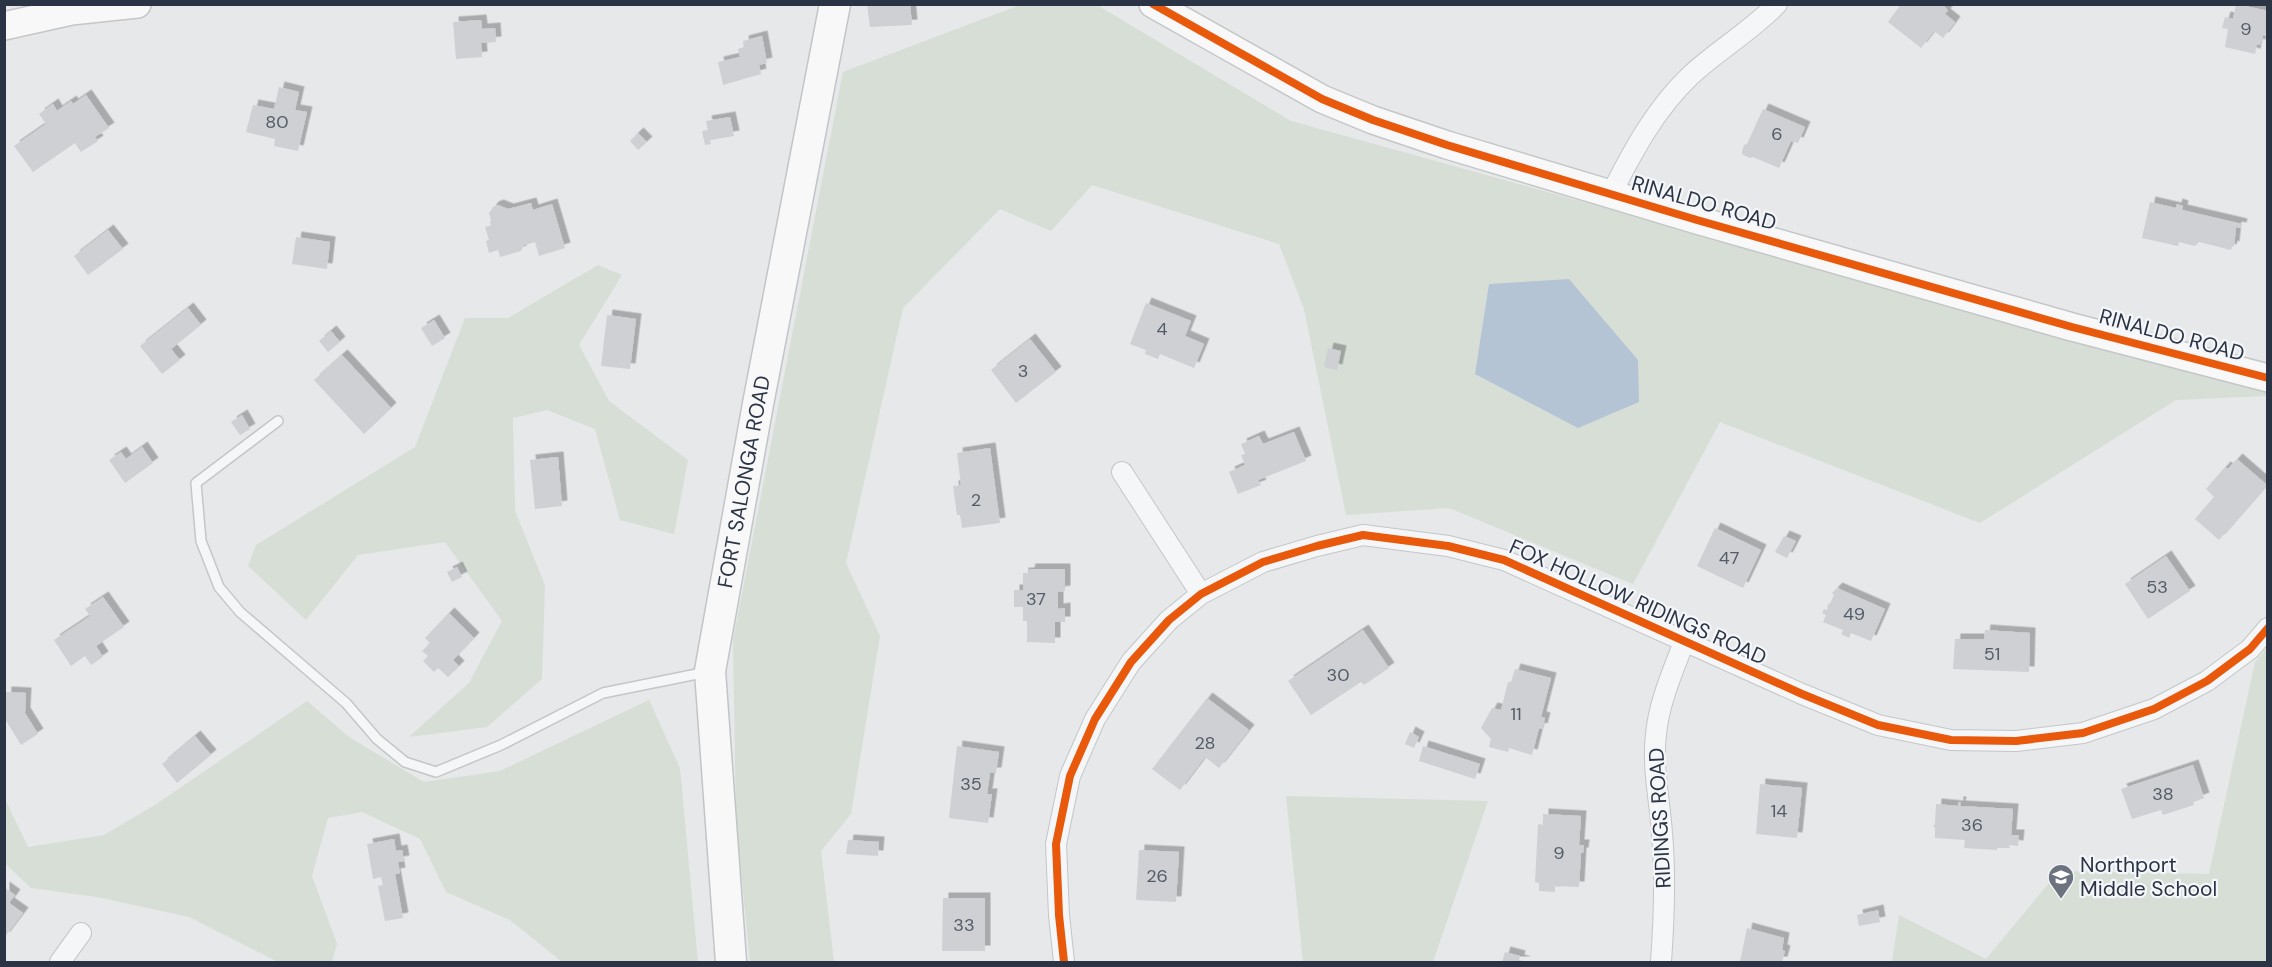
<svg xmlns="http://www.w3.org/2000/svg" width="2272" height="967" font-family="'DM Sans',sans-serif">
  <defs>
    <filter id="shadow"><feDropShadow dx="5.5" dy="-5.5" stdDeviation="0" flood-color="#0004"/></filter>
  </defs>
  <rect width="100%" height="100%" fill="#e6e8ea"/>
  <path fill="#d6ded6" d="M 1020,5 L 1097,5 L 1291,121 L 2267,391 L 2267,396 L 2176,400 L 1980,523 L 1720,422 L 1633,584 L 1449,508 L 1346,515 L 1304,309 L 1279,244 L 1092,185 L 1051,231 L 1000,209 L 903,308 L 846,563 L 880,636 L 851,814 L 821,851 L 834,962 L 750,962 L 736,819 L 733,640 L 843,72 Z
    M 598,265 L 622,275 L 579,345 L 609,401 L 688,460 L 674,534 L 620,520 L 595,429 L 547,410 L 513,418 L 515,511 L 545,585 L 542,679 L 487,727 L 409,737 L 469,683 L 502,621 L 445,542 L 358,555 L 306,620 L 248,566 L 256,545 L 415,447 L 465,318 L 508,318 Z
    M 2267,648 L 2267,962 L 1892,962 L 1899,915 L 1986,959 L 2059,871 L 2209,874 L 2255,662 Z
    M 649,700 L 680,768 L 698,962 L 562,962 L 510,920 L 446,892 L 420,839 L 362,812 L 328,818 L 312,876 L 337,944 L 332,962 L 278,962 L 189,917 L 97,897 L 31,888 L 5,863 L 5,799 L 28,847 L 104,835 L 155,805 L 307,701 L 349,737 L 424,782 L 500,771 Z
    M 1286,796 L 1488,801 L 1433,962 L 1303,962 Z"/>
  <path fill="#b4c4d5" d="M 1569,279 L 1638,360 L 1639,402 L 1578,428 L 1475,374 L 1489,284 Z"/>
  <path fill="#ced0d3" filter="url(#shadow)" d="M 867,4 L 910,4 L 912,25 L 870,27 Z
    M 1901,4 L 1942,4 L 1948,10 L 1945,14 L 1955,22 L 1943,38 L 1934,31 L 1921,48 L 1888,22 Z
    M 2236,4 L 2268,11 L 2268,36 L 2263,35 L 2260,45 L 2257,44 L 2255,54 L 2225,47 L 2228,29 L 2222,28 L 2225,17 L 2233,19 Z
    M 481,20 L 482,29 L 495,28 L 496,42 L 481,43 L 482,57 L 456,59 L 453,22 Z
    M 762,36 L 767,63 L 759,65 L 761,74 L 723,85 L 718,62 L 740,57 L 738,49 L 744,47 L 743,41 Z
    M 279,87 L 299,92 L 295,110 L 307,112 L 298,151 L 274,146 L 275,139 L 246,132 L 253,105 L 274,109 Z
    M 86,95 L 109,128 L 95,137 L 98,141 L 81,152 L 75,143 L 33,172 L 14,146 L 46,124 L 39,114 L 53,104 L 57,111 L 71,101 L 73,104 Z
    M 1763,109 L 1805,127 L 1798,143 L 1791,141 L 1779,168 L 1753,157 L 1750,158 L 1743,155 L 1742,152 L 1744,145 L 1747,144 Z
    M 730,117 L 734,136 L 710,140 L 711,144 L 705,145 L 702,131 L 708,130 L 706,121 Z
    M 638,133 L 647,142 L 638,150 L 630,141 Z
    M 2150,202 L 2176,208 L 2177,204 L 2183,206 L 2182,210 L 2242,224 L 2241,228 L 2236,227 L 2234,247 L 2232,246 L 2231,250 L 2199,242 L 2195,246 L 2179,242 L 2178,246 L 2142,238 Z
    M 531,203 L 533,210 L 552,204 L 565,248 L 539,256 L 535,242 L 524,245 L 521,251 L 500,257 L 498,250 L 489,253 L 486,241 L 489,240 L 485,227 L 492,225 L 489,213 L 493,207 L 498,205 L 508,209 Z
    M 108,230 L 123,249 L 88,275 L 74,256 Z
    M 296,237 L 330,242 L 327,269 L 292,264 Z
    M 1146,303 L 1191,321 L 1185,336 L 1204,344 L 1194,368 L 1160,354 L 1158,359 L 1145,354 L 1146,350 L 1130,344 Z
    M 188,308 L 201,325 L 171,349 L 180,360 L 162,374 L 140,346 Z
    M 607,315 L 636,319 L 630,369 L 601,366 Z
    M 434,320 L 445,338 L 432,346 L 421,328 Z
    M 331,331 L 340,342 L 328,352 L 319,341 Z
    M 1030,339 L 1056,372 L 1016,403 L 991,370 Z
    M 1328,348 L 1341,351 L 1337,370 L 1324,367 Z
    M 342,355 L 391,408 L 364,434 L 314,380 Z
    M 242,415 L 250,429 L 240,435 L 231,422 Z
    M 1294,432 L 1306,461 L 1258,480 L 1261,485 L 1238,494 L 1229,472 L 1245,465 L 1241,455 L 1245,454 L 1241,444 L 1259,436 L 1263,444 Z
    M 142,447 L 153,463 L 125,483 L 109,460 L 121,452 L 126,459 Z
    M 990,448 L 1000,523 L 962,528 L 960,515 L 957,515 L 953,486 L 961,485 L 957,453 Z
    M 558,457 L 562,506 L 535,509 L 530,460 Z
    M 2237,459 L 2267,485 L 2219,540 L 2195,519 L 2214,497 L 2206,489 L 2225,467 L 2228,469 Z
    M 1715,528 L 1761,550 L 1743,588 L 1697,566 Z
    M 1784,536 L 1796,541 L 1787,558 L 1775,552 Z
    M 2166,556 L 2190,591 L 2148,619 L 2125,584 Z
    M 457,567 L 462,577 L 452,582 L 447,572 Z
    M 1030,569 L 1065,569 L 1065,591 L 1058,592 L 1058,609 L 1065,608 L 1065,622 L 1055,622 L 1055,643 L 1027,642 L 1027,621 L 1023,621 L 1023,607 L 1014,607 L 1014,590 L 1023,590 L 1023,573 L 1029,573 Z
    M 1837,588 L 1885,609 L 1871,641 L 1851,633 L 1849,638 L 1841,634 L 1843,630 L 1823,622 L 1826,615 L 1822,613 L 1824,609 L 1827,610 L 1834,595 L 1832,593 Z
    M 103,597 L 124,627 L 96,646 L 103,657 L 91,665 L 85,656 L 71,666 L 54,640 L 90,616 L 85,609 Z
    M 449,613 L 474,638 L 453,660 L 459,666 L 448,677 L 438,668 L 434,672 L 423,661 L 428,656 L 422,651 L 430,643 L 425,638 Z
    M 1363,630 L 1389,668 L 1364,685 L 1361,682 L 1311,715 L 1288,681 Z
    M 1985,630 L 2030,633 L 2029,672 L 1953,669 L 1955,639 L 1984,639 Z
    M 1515,669 L 1551,678 L 1541,717 L 1545,718 L 1542,729 L 1539,728 L 1532,755 L 1509,748 L 1508,752 L 1489,747 L 1491,739 L 1481,728 L 1492,708 L 1501,710 L 1508,682 L 1511,682 Z
    M 6,692 L 26,693 L 25,713 L 38,734 L 21,745 L 5,719 Z
    M 1207,698 L 1249,730 L 1219,768 L 1205,757 L 1180,790 L 1152,769 Z
    M 1410,732 L 1419,737 L 1414,748 L 1405,744 Z
    M 195,736 L 211,755 L 177,783 L 162,764 Z
    M 957,746 L 999,752 L 996,773 L 990,773 L 987,794 L 992,794 L 988,823 L 949,818 Z
    M 1423,746 L 1480,764 L 1475,779 L 1419,761 Z
    M 2193,765 L 2204,798 L 2193,802 L 2194,805 L 2163,815 L 2161,810 L 2132,819 L 2121,789 Z
    M 1760,784 L 1802,788 L 1797,838 L 1756,834 Z
    M 1958,802 L 1961,802 L 1960,806 L 2013,809 L 2011,835 L 2019,835 L 2018,846 L 2009,845 L 2010,848 L 1997,848 L 1997,850 L 1964,848 L 1965,840 L 1935,838 L 1935,827 L 1933,827 L 1935,824 L 1936,804 L 1958,806 Z
    M 1543,814 L 1581,816 L 1579,845 L 1584,845 L 1583,853 L 1581,853 L 1579,887 L 1555,886 L 1555,892 L 1539,891 L 1539,883 L 1535,882 L 1538,824 L 1543,825 Z
    M 394,839 L 396,851 L 402,850 L 404,861 L 398,862 L 400,873 L 395,874 L 403,918 L 385,921 L 378,886 L 383,885 L 381,877 L 373,879 L 367,844 Z
    M 848,840 L 879,842 L 878,856 L 846,854 Z
    M 1139,850 L 1179,852 L 1176,902 L 1136,900 Z
    M 4,887 L 15,895 L 9,903 L 23,913 L 4,938 Z
    M 943,898 L 985,898 L 985,951 L 942,951 Z
    M 1878,910 L 1880,922 L 1859,926 L 1857,915 Z
    M 1747,928 L 1784,938 L 1782,950 L 1785,951 L 1782,962 L 1740,962 Z
    M 1505,952 L 1520,956 L 1519,960 L 1526,962 L 1502,962 Z"/>
  <g fill="none" stroke-linecap="round" stroke-linejoin="round">
    <g stroke="#c4c6c8" stroke-width="12">
      <path id="lane" d="M 278,421 L 196,483 L 201,541 L 219,587 L 240,612 L 346,703 L 377,739 L 405,762 L 436,772 L 501,745 L 603,693 L 707,672"/>
    </g>
    <g stroke="#c4c6c8" stroke-width="22">
      <path id="street" d="M 1611,194 C 1633,151 1655,109 1691,75 C 1718,50 1751,31 1777,4
        M 1122,472 L 1201,594
        M 60,962 L 81,933
        M 1064,962 L 1059,915 L 1056,844 L 1070,776 L 1095,719 L 1131,662 L 1169,620 L 1201,594 L 1263,562 L 1317,546 L 1363,535 L 1448,546 L 1504,560 L 1802,694 L 1878,725 L 1951,740 L 2016,741 L 2083,733 L 2154,709 L 2207,681 L 2250,649 L 2268,628
        M 1661,962 C 1664,920 1666,877 1662,834 C 1660,801 1652,768 1656,734 C 1659,702 1673,671 1684,642"/>
    </g>
    <g stroke="#c4c6c8" stroke-width="30">
      <path id="secondary" d="M 1153,4 L 1322,99 L 1373,120 L 1447,145 L 1697,220 L 2072,327 L 2268,378
        M 4,26 L 71,11 L 137,4"/>
    </g>
    <g stroke="#c2c5c8" stroke-width="33">
      <g id="primary">
        <path id="s1" d="M 731,962 L 710,671 L 758,404 L 835,4"/>
      </g>
    </g>
    <use href="#lane" stroke="#f5f6f7" stroke-width="9"/>
    <use href="#street" stroke="#f5f6f7" stroke-width="20"/>
    <use href="#secondary" stroke="#f8f8f8" stroke-width="27"/>
    <use href="#primary" stroke="#f8f8f8" stroke-width="30"/>
    <g stroke="#f4f6f9" stroke-width="11">
      <path id="cycleway" d="M 1153,4 L 1322,99 L 1373,120 L 1447,145 L 1697,220 L 2072,327 L 2268,378
        M 1064,962 L 1059,915 L 1056,844 L 1070,776 L 1095,719 L 1131,662 L 1169,620 L 1201,594 L 1263,562 L 1317,546 L 1363,535 L 1448,546 L 1504,560 L 1802,694 L 1878,725 L 1951,740 L 2016,741 L 2083,733 L 2154,709 L 2207,681 L 2250,649 L 2268,628"/>
    </g>
    <use href="#cycleway" stroke="#e8590c" stroke-width="8"/>
  </g>
  <defs>
    <g id="school-pin" transform="scale(1.35)"><path d="M0 17L-7.5 6A9.5 9.5 0 1 1 7.5 6Z" fill="#6c737f" stroke="#f4f6f9"/><path d="M0-5L7-2L0 1L-7-2ZM-4 1L0 2.5L4 1V4Q0 6-4 4Z" fill="#fff"/></g>
  </defs>
  <g fill-rule="evenodd">
    <use href="#school-pin" x="2061" y="877"/>
  </g>
  <g text-anchor="middle" stroke-width="4.5" stroke-linejoin="round" paint-order="stroke">
    <g font-size="18" fill="#545c69">
      <text x="2246" y="35">9</text>
      <text x="277" y="128">80</text>
      <text x="1777" y="140">6</text>
      <text x="1162" y="335">4</text>
      <text x="1023" y="377">3</text>
      <text x="976" y="506">2</text>
      <text x="1729" y="564">47</text>
      <text x="2157" y="593">53</text>
      <text x="1036" y="605">37</text>
      <text x="1854" y="620">49</text>
      <text x="1992" y="660">51</text>
      <text x="1338" y="681">30</text>
      <text x="1516" y="720">11</text>
      <text x="1205" y="749">28</text>
      <text x="971" y="790">35</text>
      <text x="2163" y="800">38</text>
      <text x="1779" y="817">14</text>
      <text x="1972" y="831">36</text>
      <text x="1559" y="859">9</text>
      <text x="1157" y="882">26</text>
      <text x="964" y="931">33</text>
    </g>
    <g font-size="21" fill="#2b3445" stroke="#f4f6f9">
      <text transform="translate(1704 203) rotate(16)" y="7">RINALDO ROAD</text>
      <text transform="translate(2172 335) rotate(15)" y="7">RINALDO ROAD</text>
      <text dy="7" stroke="none"><textPath href="#s1" startOffset="484">FORT SALONGA ROAD</textPath></text>
      <text transform="translate(1638 602) rotate(24)" y="7">FOX HOLLOW RIDINGS ROAD</text>
      <text transform="translate(1660 818) rotate(-93)" y="7">RIDINGS ROAD</text>
    </g>
    <g font-size="21" fill="#2b3445" stroke="#f4f6f9" text-anchor="start">
      <text x="2080" y="872">Northport<tspan x="2080" dy="24">Middle School</tspan></text>
    </g>
  </g>
  <rect width="2272" height="967" fill="none" stroke="#2b3445" stroke-width="12"/>
</svg>
